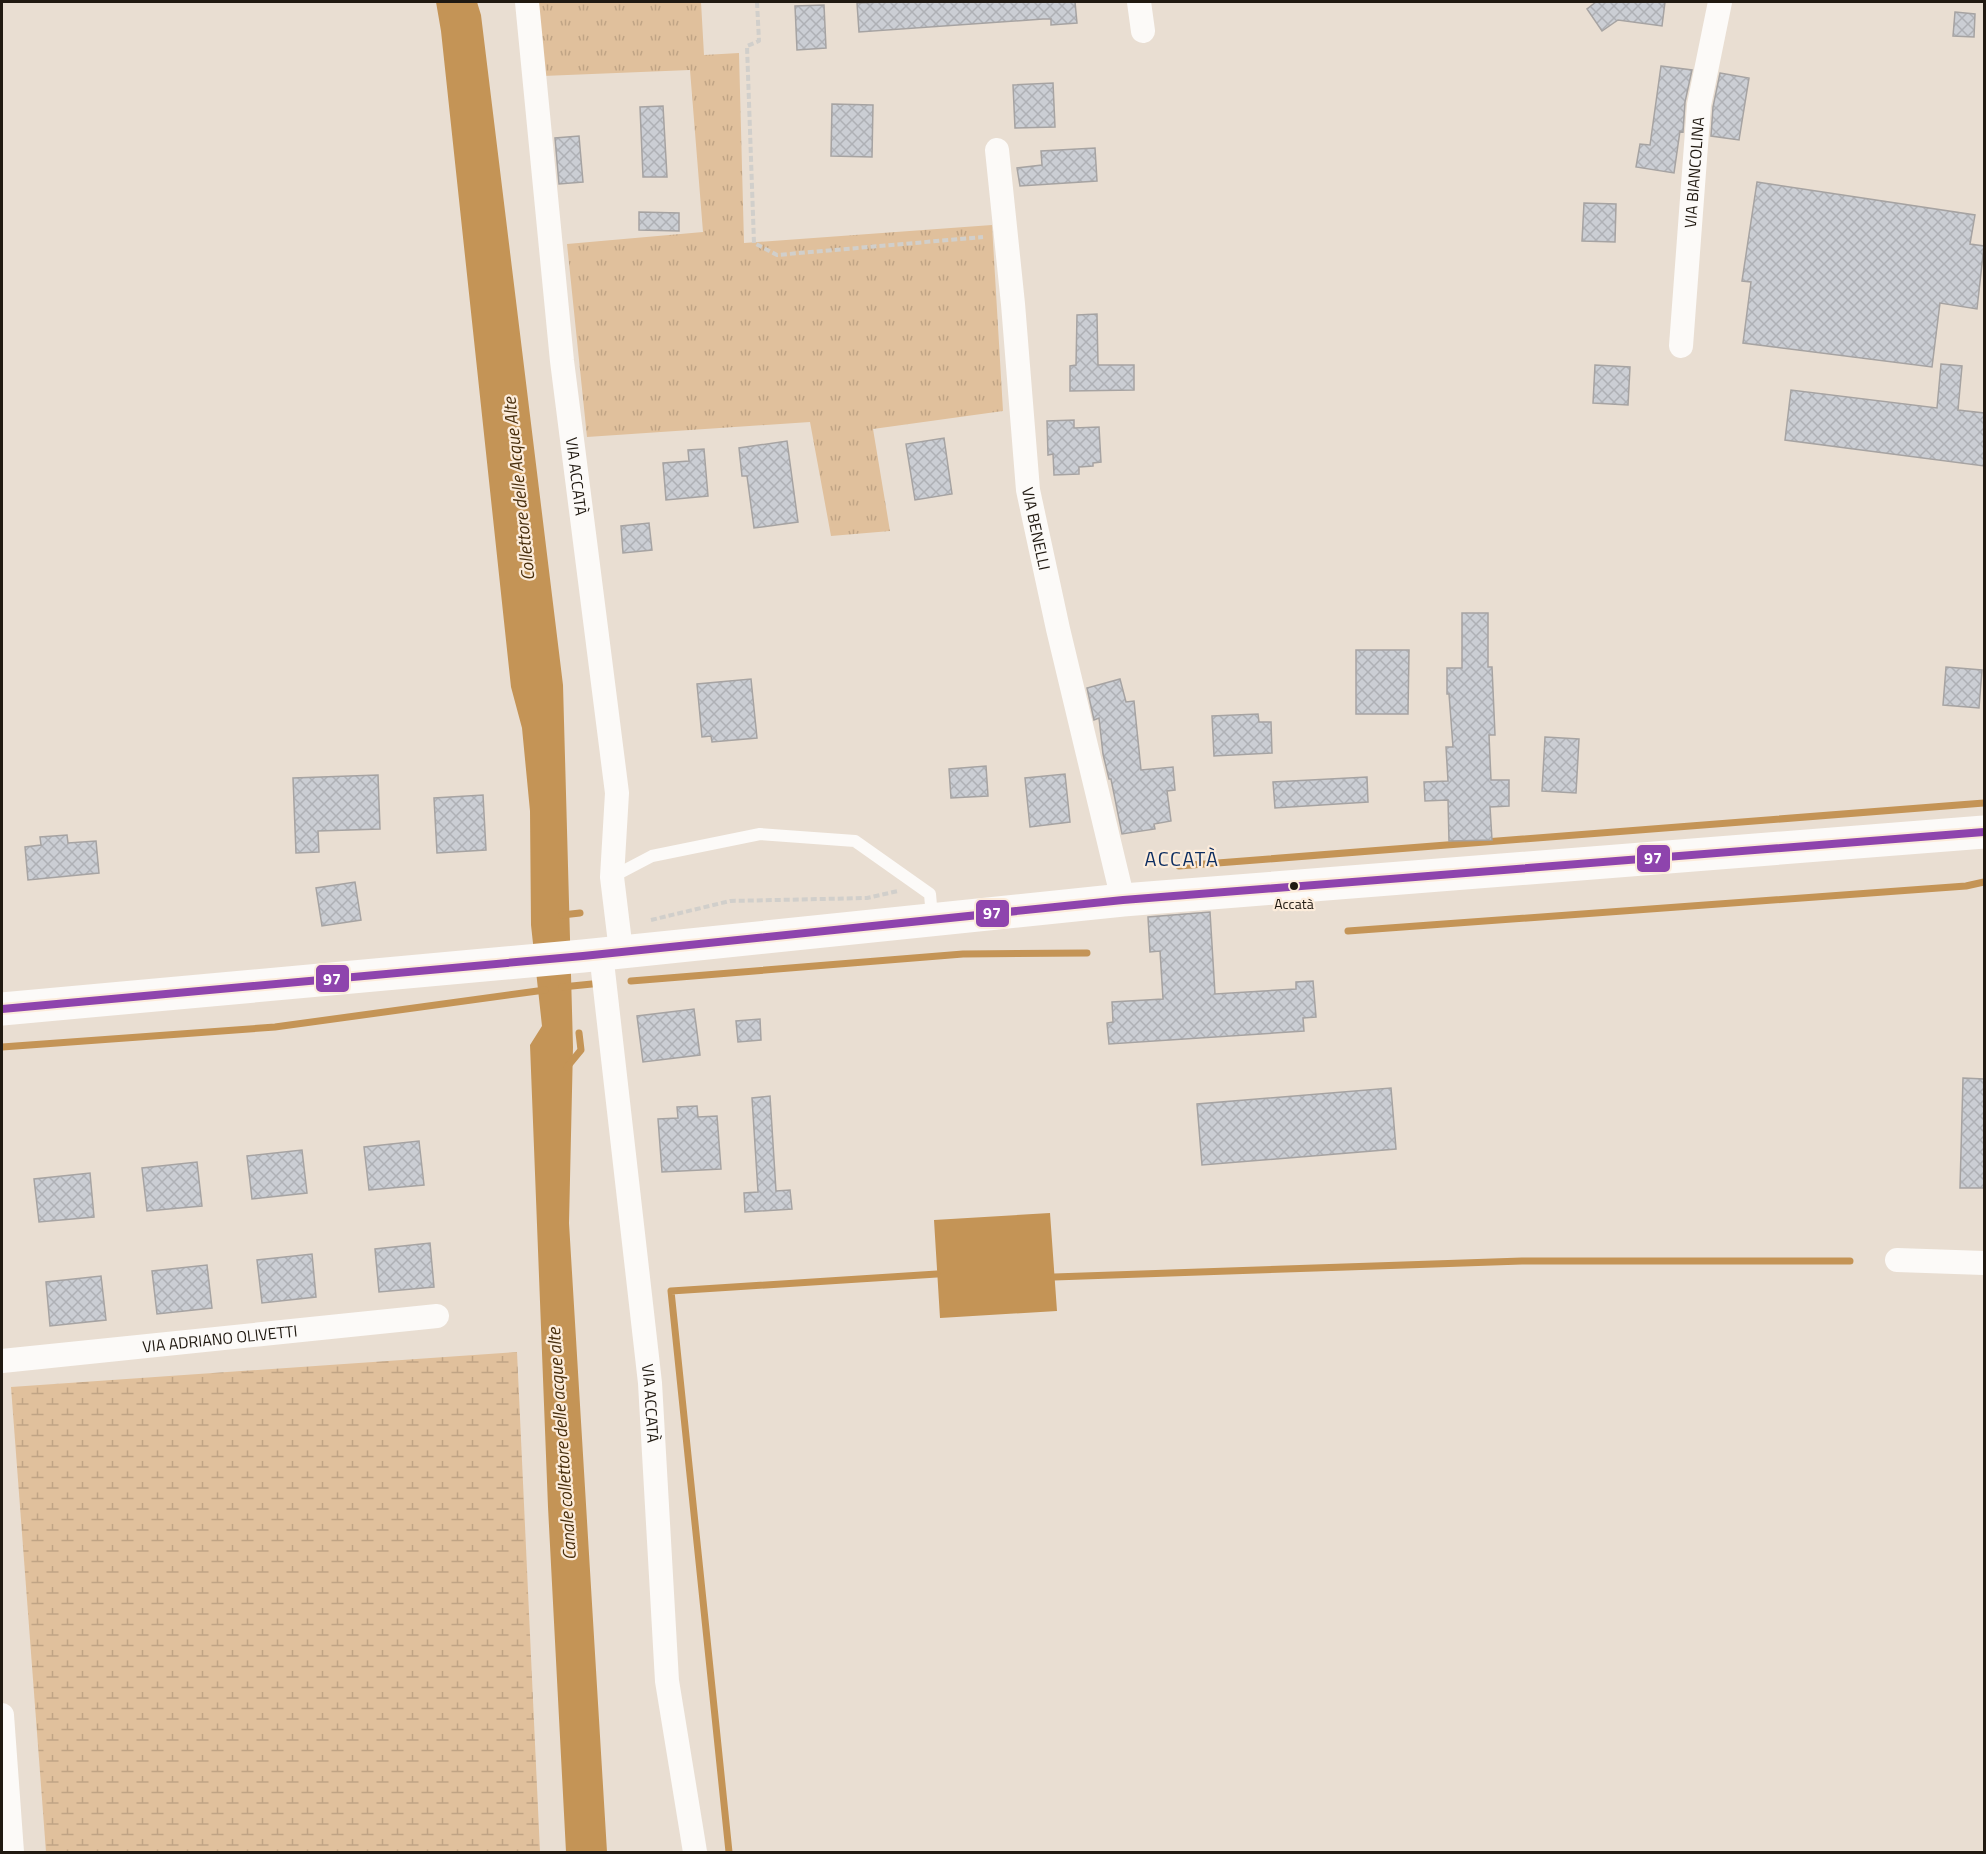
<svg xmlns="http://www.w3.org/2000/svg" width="1986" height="1854" font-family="'Titillium Web',sans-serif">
  <defs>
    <pattern id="grass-tufts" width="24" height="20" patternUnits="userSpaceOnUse" patternTransform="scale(1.5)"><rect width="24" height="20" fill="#e0c09c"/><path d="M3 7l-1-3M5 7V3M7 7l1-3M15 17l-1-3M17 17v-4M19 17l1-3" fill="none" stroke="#c0a485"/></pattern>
    <pattern id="wetland-marsh" width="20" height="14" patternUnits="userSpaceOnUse" patternTransform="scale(1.5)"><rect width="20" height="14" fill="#e0c09c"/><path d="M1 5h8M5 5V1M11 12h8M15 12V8" fill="none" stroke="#c0a485"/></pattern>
    <pattern id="building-cross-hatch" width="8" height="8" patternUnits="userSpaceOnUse" patternTransform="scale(1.5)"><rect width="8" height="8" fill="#cbced4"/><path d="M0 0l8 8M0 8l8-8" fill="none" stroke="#aeb0b5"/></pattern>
  </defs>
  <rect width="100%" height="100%" fill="#e9ded2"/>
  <path fill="url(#grass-tufts)" d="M 537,2 L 701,2 L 704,55 L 739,53 L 744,243 L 992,225 L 1003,411 L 873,429 L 890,531 L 831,536 L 810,422 L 587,437 L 567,244 L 703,232 L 690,70 L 543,76 Z"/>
  <path fill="url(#wetland-marsh)" d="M 517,1352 L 540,1852 L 46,1852 L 11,1387 Z"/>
  <path fill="#c49456" d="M 436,2 L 477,2 L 481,15 L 563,685 L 573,1047 L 569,1223 L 607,1852 L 566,1852 L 548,1507 L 530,1045 L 542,1026 L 531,925 L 530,811 L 522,728 L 511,687 L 441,31 Z
    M 1050,1213 L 1057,1311 L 940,1318 L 934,1220 Z"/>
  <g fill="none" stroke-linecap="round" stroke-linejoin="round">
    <path stroke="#c49456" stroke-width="7" d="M 1179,866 L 1984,803
      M 562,915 L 580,913
      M 1348,931 L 1966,886 L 1984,882
      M 631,981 L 963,954 L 1087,953
      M 562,987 L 592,984
      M 2,1047 L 275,1027 L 545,990
      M 567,1067 L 581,1050 L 579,1033
      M 1054,1277 L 1522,1261 L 1850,1261
      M 729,1852 L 671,1291 L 937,1274"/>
  </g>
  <path fill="url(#building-cross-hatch)" stroke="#a6a3a2" stroke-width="1.5" d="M 884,2 L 1075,2 L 1077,23 L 1051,25 L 1051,19 L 1043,19 L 859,32 L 857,3 Z
    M 1596,2 L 1665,2 L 1662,26 L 1618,20 L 1602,31 L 1587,9 Z
    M 824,5 L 826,48 L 797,50 L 795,6 Z
    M 1955,12 L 1975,14 L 1974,37 L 1953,36 Z
    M 1661,66 L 1692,70 L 1685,102 L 1683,132 L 1680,131 L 1674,173 L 1636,167 L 1640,144 L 1650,145 Z
    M 1720,73 L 1749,78 L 1739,140 L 1711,136 L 1713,107 Z
    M 1053,83 L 1055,127 L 1015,128 L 1013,85 Z
    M 832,104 L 873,105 L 872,157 L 831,156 Z
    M 663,106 L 667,177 L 643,177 L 640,107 Z
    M 579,136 L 583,182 L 559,184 L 555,138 Z
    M 1095,148 L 1097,181 L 1020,186 L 1017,168 L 1042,165 L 1041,151 Z
    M 1757,182 L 1975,215 L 1970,244 L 1984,246 L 1977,309 L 1940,303 L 1932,367 L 1743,343 L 1751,282 L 1742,281 Z
    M 1584,203 L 1616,204 L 1615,242 L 1582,241 Z
    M 639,212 L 679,213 L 679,231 L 639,230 Z
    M 1097,314 L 1098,365 L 1134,365 L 1134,390 L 1070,391 L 1070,366 L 1076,365 L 1077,315 Z
    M 1941,364 L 1962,366 L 1958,410 L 1984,413 L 1984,466 L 1785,440 L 1791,390 L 1937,408 Z
    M 1595,365 L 1630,367 L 1628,405 L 1593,403 Z
    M 1074,420 L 1074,428 L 1099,427 L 1101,462 L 1093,463 L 1093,466 L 1079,467 L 1079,474 L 1054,475 L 1053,454 L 1048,455 L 1047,421 Z
    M 944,438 L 952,494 L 915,500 L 906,444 Z
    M 787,441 L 798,522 L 754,528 L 747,476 L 742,476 L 739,448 Z
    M 704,449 L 708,496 L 666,500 L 663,463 L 689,461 L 688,450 Z
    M 649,523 L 652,550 L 623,553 L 621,526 Z
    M 1462,613 L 1488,613 L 1488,667 L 1492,667 L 1495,735 L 1489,735 L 1491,780 L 1509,780 L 1509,806 L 1490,807 L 1492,840 L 1449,841 L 1448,800 L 1425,801 L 1424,782 L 1448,781 L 1446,747 L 1453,747 L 1449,694 L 1447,694 L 1447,668 L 1462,668 Z
    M 1356,650 L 1409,650 L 1408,714 L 1356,714 Z
    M 1946,667 L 1982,670 L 1979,708 L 1943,705 Z
    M 751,679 L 757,738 L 712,742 L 711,736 L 702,737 L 697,684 Z
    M 1120,679 L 1126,702 L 1134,701 L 1141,770 L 1173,767 L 1175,790 L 1167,791 L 1171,821 L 1154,824 L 1155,829 L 1122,834 L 1111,779 L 1109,779 L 1103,754 L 1099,718 L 1094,720 L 1087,688 Z
    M 1258,714 L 1259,722 L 1271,722 L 1272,753 L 1214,756 L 1212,716 Z
    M 1545,737 L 1579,739 L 1576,793 L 1542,791 Z
    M 986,766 L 988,796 L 951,798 L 949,769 Z
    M 1065,774 L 1070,822 L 1030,827 L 1025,778 Z
    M 378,775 L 380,829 L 318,831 L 319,852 L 296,853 L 293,778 Z
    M 1367,777 L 1368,802 L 1275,808 L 1273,782 Z
    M 483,795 L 486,850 L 437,853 L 434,798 Z
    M 67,835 L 68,843 L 96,841 L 99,873 L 28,880 L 25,847 L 41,845 L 40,837 Z
    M 355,882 L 361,920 L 322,926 L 316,888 Z
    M 1210,912 L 1215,994 L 1296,989 L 1296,982 L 1313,981 L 1316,1017 L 1303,1018 L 1304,1031 L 1109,1044 L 1107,1023 L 1113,1022 L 1112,1002 L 1163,999 L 1160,951 L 1150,952 L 1148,917 Z
    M 694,1009 L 700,1055 L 643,1062 L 637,1016 Z
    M 760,1019 L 761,1040 L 738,1042 L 736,1021 Z
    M 1963,1078 L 1984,1079 L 1984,1188 L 1960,1188 Z
    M 1391,1088 L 1396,1149 L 1202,1165 L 1197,1104 Z
    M 770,1096 L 776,1191 L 790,1190 L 792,1209 L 745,1212 L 744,1193 L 758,1192 L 752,1098 Z
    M 697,1106 L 698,1117 L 717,1116 L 721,1169 L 662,1172 L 658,1119 L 678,1118 L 677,1107 Z
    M 419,1141 L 424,1185 L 369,1190 L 364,1147 Z
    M 302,1150 L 307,1193 L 252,1199 L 247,1156 Z
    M 197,1162 L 202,1206 L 147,1211 L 142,1168 Z
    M 90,1173 L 94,1217 L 39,1222 L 34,1179 Z
    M 430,1243 L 434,1287 L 379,1292 L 375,1249 Z
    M 312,1254 L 316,1297 L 262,1303 L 257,1260 Z
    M 207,1265 L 212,1308 L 157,1314 L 152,1271 Z
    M 101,1276 L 106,1320 L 50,1326 L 46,1282 Z"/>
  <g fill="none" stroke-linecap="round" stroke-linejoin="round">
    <path stroke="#d1cfcb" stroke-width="4" stroke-dasharray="6 3" stroke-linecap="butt" d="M 757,2 L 759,41 L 747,46 L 754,243 L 777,255 L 983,237
      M 651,920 L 730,901 L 867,898 L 898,891"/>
    <path stroke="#fcfaf8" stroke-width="12" d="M 612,877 L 652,856 L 760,834 L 855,841 L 930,894 L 932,917"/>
    <g stroke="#fcfaf8" stroke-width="24">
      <path id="s1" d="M 527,2 L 562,361 L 617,793 L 612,877 L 621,951"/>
      <path d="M 1139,2 L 1143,31"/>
      <path id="s2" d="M 997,150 L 1013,304 L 1028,490 L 1058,629 L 1123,900"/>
      <path id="s3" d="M 1681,346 L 1699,105 L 1720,2"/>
      <path id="s4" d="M 601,953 L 650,1383 L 667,1681 L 695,1852"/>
      <path d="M 1897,1260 L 1984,1263"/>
      <path id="s5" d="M 2,1361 L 437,1316"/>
      <path d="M 2,1715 L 12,1852"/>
    </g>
    <path stroke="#fcfaf8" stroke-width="33" d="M 2,1009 L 583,956 L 1123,900 L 1984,832"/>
    <g stroke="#fcecdb" stroke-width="12">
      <path id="bus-1" d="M 2,1009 L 583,956 L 1123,900 L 1984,832"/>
    </g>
    <use href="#bus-1" stroke="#8e44ad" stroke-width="8"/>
  </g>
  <circle fill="#201911" stroke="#fcecdb" stroke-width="2" cx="1294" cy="886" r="5"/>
  <g text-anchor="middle" stroke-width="4.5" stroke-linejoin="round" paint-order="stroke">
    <g font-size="14" fill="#201911" stroke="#fcecdb">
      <text x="1294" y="909">Accatà</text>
    </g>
    <g font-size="16" fill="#201911" stroke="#fcecdb">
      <text dy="6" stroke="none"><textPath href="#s3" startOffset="174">VIA BIANCOLINA</textPath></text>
      <text dy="6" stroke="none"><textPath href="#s1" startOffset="477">VIA ACCATÀ</textPath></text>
      <text dy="6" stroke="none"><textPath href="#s2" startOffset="381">VIA BENELLI</textPath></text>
      <text dy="6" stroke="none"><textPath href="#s5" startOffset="219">VIA ADRIANO OLIVETTI</textPath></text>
      <text dy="6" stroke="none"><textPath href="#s4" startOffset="453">VIA ACCATÀ</textPath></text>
    </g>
    <g font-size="18" font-style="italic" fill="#482e0c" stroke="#fcecdb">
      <text transform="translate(519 489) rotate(-96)" y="6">Collettore delle Acque Alte</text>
      <text transform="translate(562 1444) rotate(-94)" y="6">Canale collettore delle acque alte</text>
    </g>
    <g font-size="20" letter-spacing="1.5" fill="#0c2d61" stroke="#fcecdb">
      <text x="1182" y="866">ACCATÀ</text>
    </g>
  </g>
  <g stroke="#fcecdb" stroke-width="2">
    <rect x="1636" y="844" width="35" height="29" rx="6" fill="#8e44ad"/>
    <rect x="975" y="899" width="35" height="29" rx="6" fill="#8e44ad"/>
    <rect x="315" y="964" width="35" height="29" rx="6" fill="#8e44ad"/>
  </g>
  <g font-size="16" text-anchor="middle" font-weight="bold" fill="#fff">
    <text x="1653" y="864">97</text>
    <text x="992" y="919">97</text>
    <text x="332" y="985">97</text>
  </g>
  <rect width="1986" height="1854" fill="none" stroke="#201911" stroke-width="6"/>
</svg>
